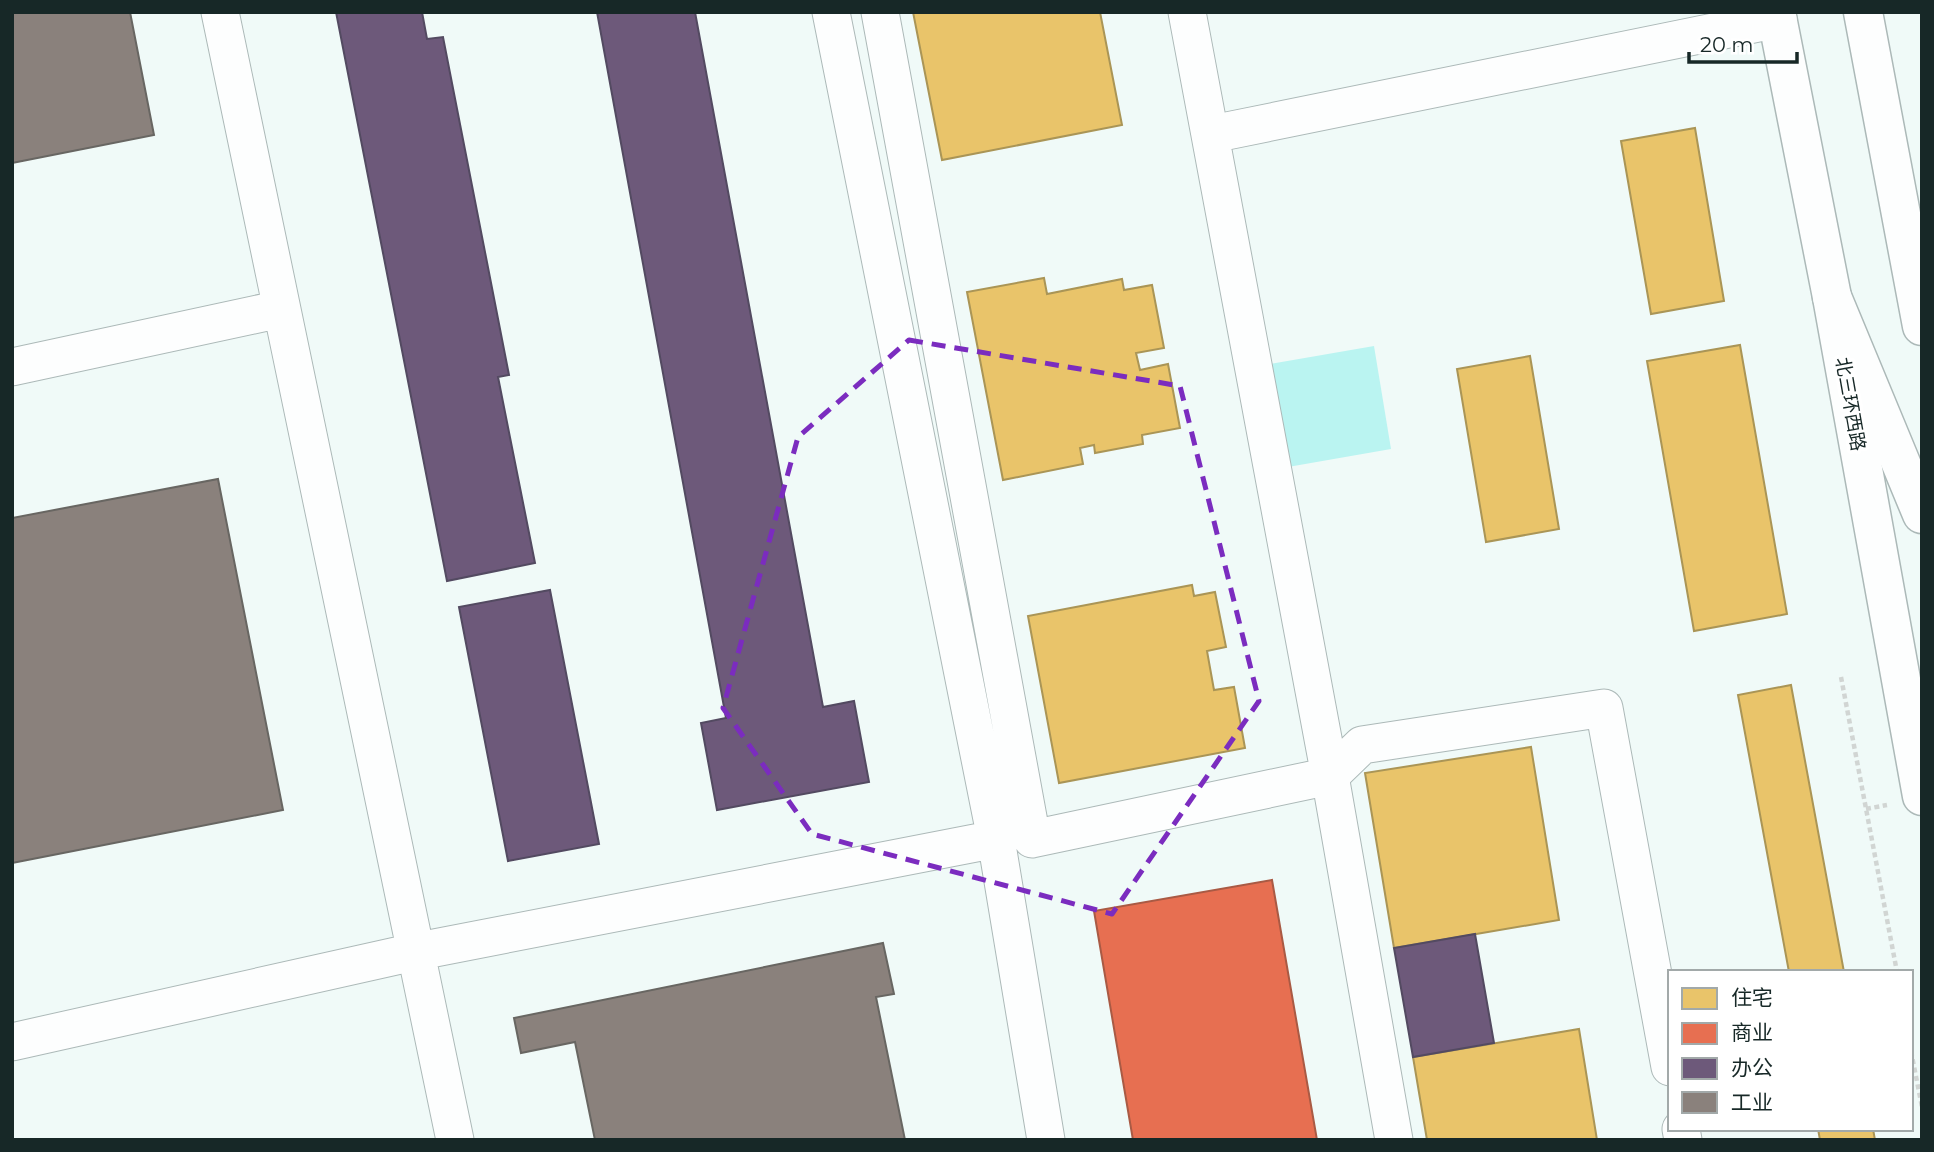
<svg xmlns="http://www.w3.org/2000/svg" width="1934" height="1152" font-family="Montserrat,'Noto Sans SC',sans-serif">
  <rect width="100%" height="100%" fill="#f0faf8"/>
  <path fill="#baf4f1" d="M 1374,346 L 1391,449 L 1288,467 L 1270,364 Z"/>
  <path fill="#e9c46a" stroke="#aa9556" stroke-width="2" d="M 913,12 L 1100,12 L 1122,125 L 942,160 Z
    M 1695,128 L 1724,301 L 1651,314 L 1621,141 Z
    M 1044,278 L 1047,294 L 1122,279 L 1124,290 L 1152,285 L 1164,348 L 1136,353 L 1140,370 L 1168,364 L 1180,428 L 1142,435 L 1143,444 L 1095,453 L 1094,445 L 1080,448 L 1083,464 L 1003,480 L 967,292 Z
    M 1740,345 L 1787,614 L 1694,631 L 1647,361 Z
    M 1530,356 L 1559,529 L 1486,542 L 1457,369 Z
    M 1192,585 L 1194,596 L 1215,592 L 1226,647 L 1207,651 L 1214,690 L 1234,687 L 1245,748 L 1059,783 L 1028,616 Z
    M 1791,685 L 1844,972 L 1789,972 L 1738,695 Z
    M 1531,747 L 1559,920 L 1394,948 L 1365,773 Z
    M 1579,1029 L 1597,1140 L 1427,1140 L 1413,1057 Z
    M 1818,1129 L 1873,1129 L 1875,1140 L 1820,1140 Z"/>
  <path fill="#e76f51" stroke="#a95a44" stroke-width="2" d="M 1272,880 L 1317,1140 L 1133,1140 L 1094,911 Z"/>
  <path fill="#6d597a" stroke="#534a61" stroke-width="2" d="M 336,12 L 422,12 L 427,39 L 443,37 L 509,375 L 498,377 L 535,563 L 447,581 Z
    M 597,12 L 695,12 L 823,707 L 854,701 L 869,782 L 717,810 L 701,723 L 726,718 Z
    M 550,590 L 599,844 L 508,861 L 459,607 Z
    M 1475,934 L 1494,1043 L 1413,1057 L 1394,948 Z"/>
  <path fill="#8a817c" stroke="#686662" stroke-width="2" d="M 12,12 L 130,12 L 154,135 L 12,163 Z
    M 218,479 L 283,810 L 12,863 L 12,518 Z
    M 883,943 L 894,994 L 876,997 L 905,1140 L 595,1140 L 575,1042 L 521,1053 L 514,1018 Z"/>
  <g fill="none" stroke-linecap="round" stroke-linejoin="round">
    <g stroke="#acb9b8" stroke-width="39">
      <path id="street" d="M 220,12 L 455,1140
        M 831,12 L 996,839 L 1046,1140
        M 880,12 L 1032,839 L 1330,776 L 1187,12
        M 1212,134 L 1778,19
        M 12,367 L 281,309
        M 12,1042 L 414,952 L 996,839
        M 1681,1129 L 1683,1140
        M 1394,1140 L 1330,776 L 1362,745 L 1604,708 L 1670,1067"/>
    </g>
    <g stroke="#acb9b8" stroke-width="41">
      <path id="secondary" d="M 1776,12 L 1832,297 L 1922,796"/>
    </g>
    <g stroke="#acb9b8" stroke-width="41">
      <path id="highway" d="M 1863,12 L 1922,326
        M 1832,297 L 1922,514"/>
    </g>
    <path stroke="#d1d5d3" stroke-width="4.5" stroke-dasharray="5 3.5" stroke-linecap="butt" d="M 1841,677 L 1897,972
      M 1866,809 L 1887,805
      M 1911,1051 L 1922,1107"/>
    <use href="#street" stroke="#fdfefe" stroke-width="37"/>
    <use href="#secondary" stroke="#fdfefe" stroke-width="38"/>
    <use href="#highway" stroke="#fdfefe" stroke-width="38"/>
  </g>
  <path fill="none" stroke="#7b2cbf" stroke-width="5" stroke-dasharray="14 9" stroke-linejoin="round" d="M 909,340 L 1180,386 L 1259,701 L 1112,914 L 812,834 L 723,708 L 798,437 Z"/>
  <g text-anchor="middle" stroke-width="7" stroke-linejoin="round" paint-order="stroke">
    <g font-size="19" fill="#172827" stroke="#fff">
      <text transform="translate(1851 404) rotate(80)" y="7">北三环西路</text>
    </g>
  </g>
  <rect width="1934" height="1152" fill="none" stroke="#172827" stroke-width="28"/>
  <rect x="1668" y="970" width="245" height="161" fill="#ffffff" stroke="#a2a9a9" stroke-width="2"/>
  <rect x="1682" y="988" width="35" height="21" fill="#e9c46a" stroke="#a2a9a9" stroke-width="2"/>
  <text x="1731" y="1005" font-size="21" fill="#172827">住宅</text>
  <rect x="1682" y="1023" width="35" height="21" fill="#e76f51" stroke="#a2a9a9" stroke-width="2"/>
  <text x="1731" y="1040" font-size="21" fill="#172827">商业</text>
  <rect x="1682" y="1058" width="35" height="21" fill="#6d597a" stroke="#a2a9a9" stroke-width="2"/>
  <text x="1731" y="1075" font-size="21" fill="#172827">办公</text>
  <rect x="1682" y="1092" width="35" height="21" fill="#8a817c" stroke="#a2a9a9" stroke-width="2"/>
  <text x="1731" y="1110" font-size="21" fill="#172827">工业</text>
  <path d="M1689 52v10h108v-10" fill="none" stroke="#172827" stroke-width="3.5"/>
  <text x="1700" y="52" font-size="21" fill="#172827" stroke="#ffffff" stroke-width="5" paint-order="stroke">20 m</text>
</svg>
